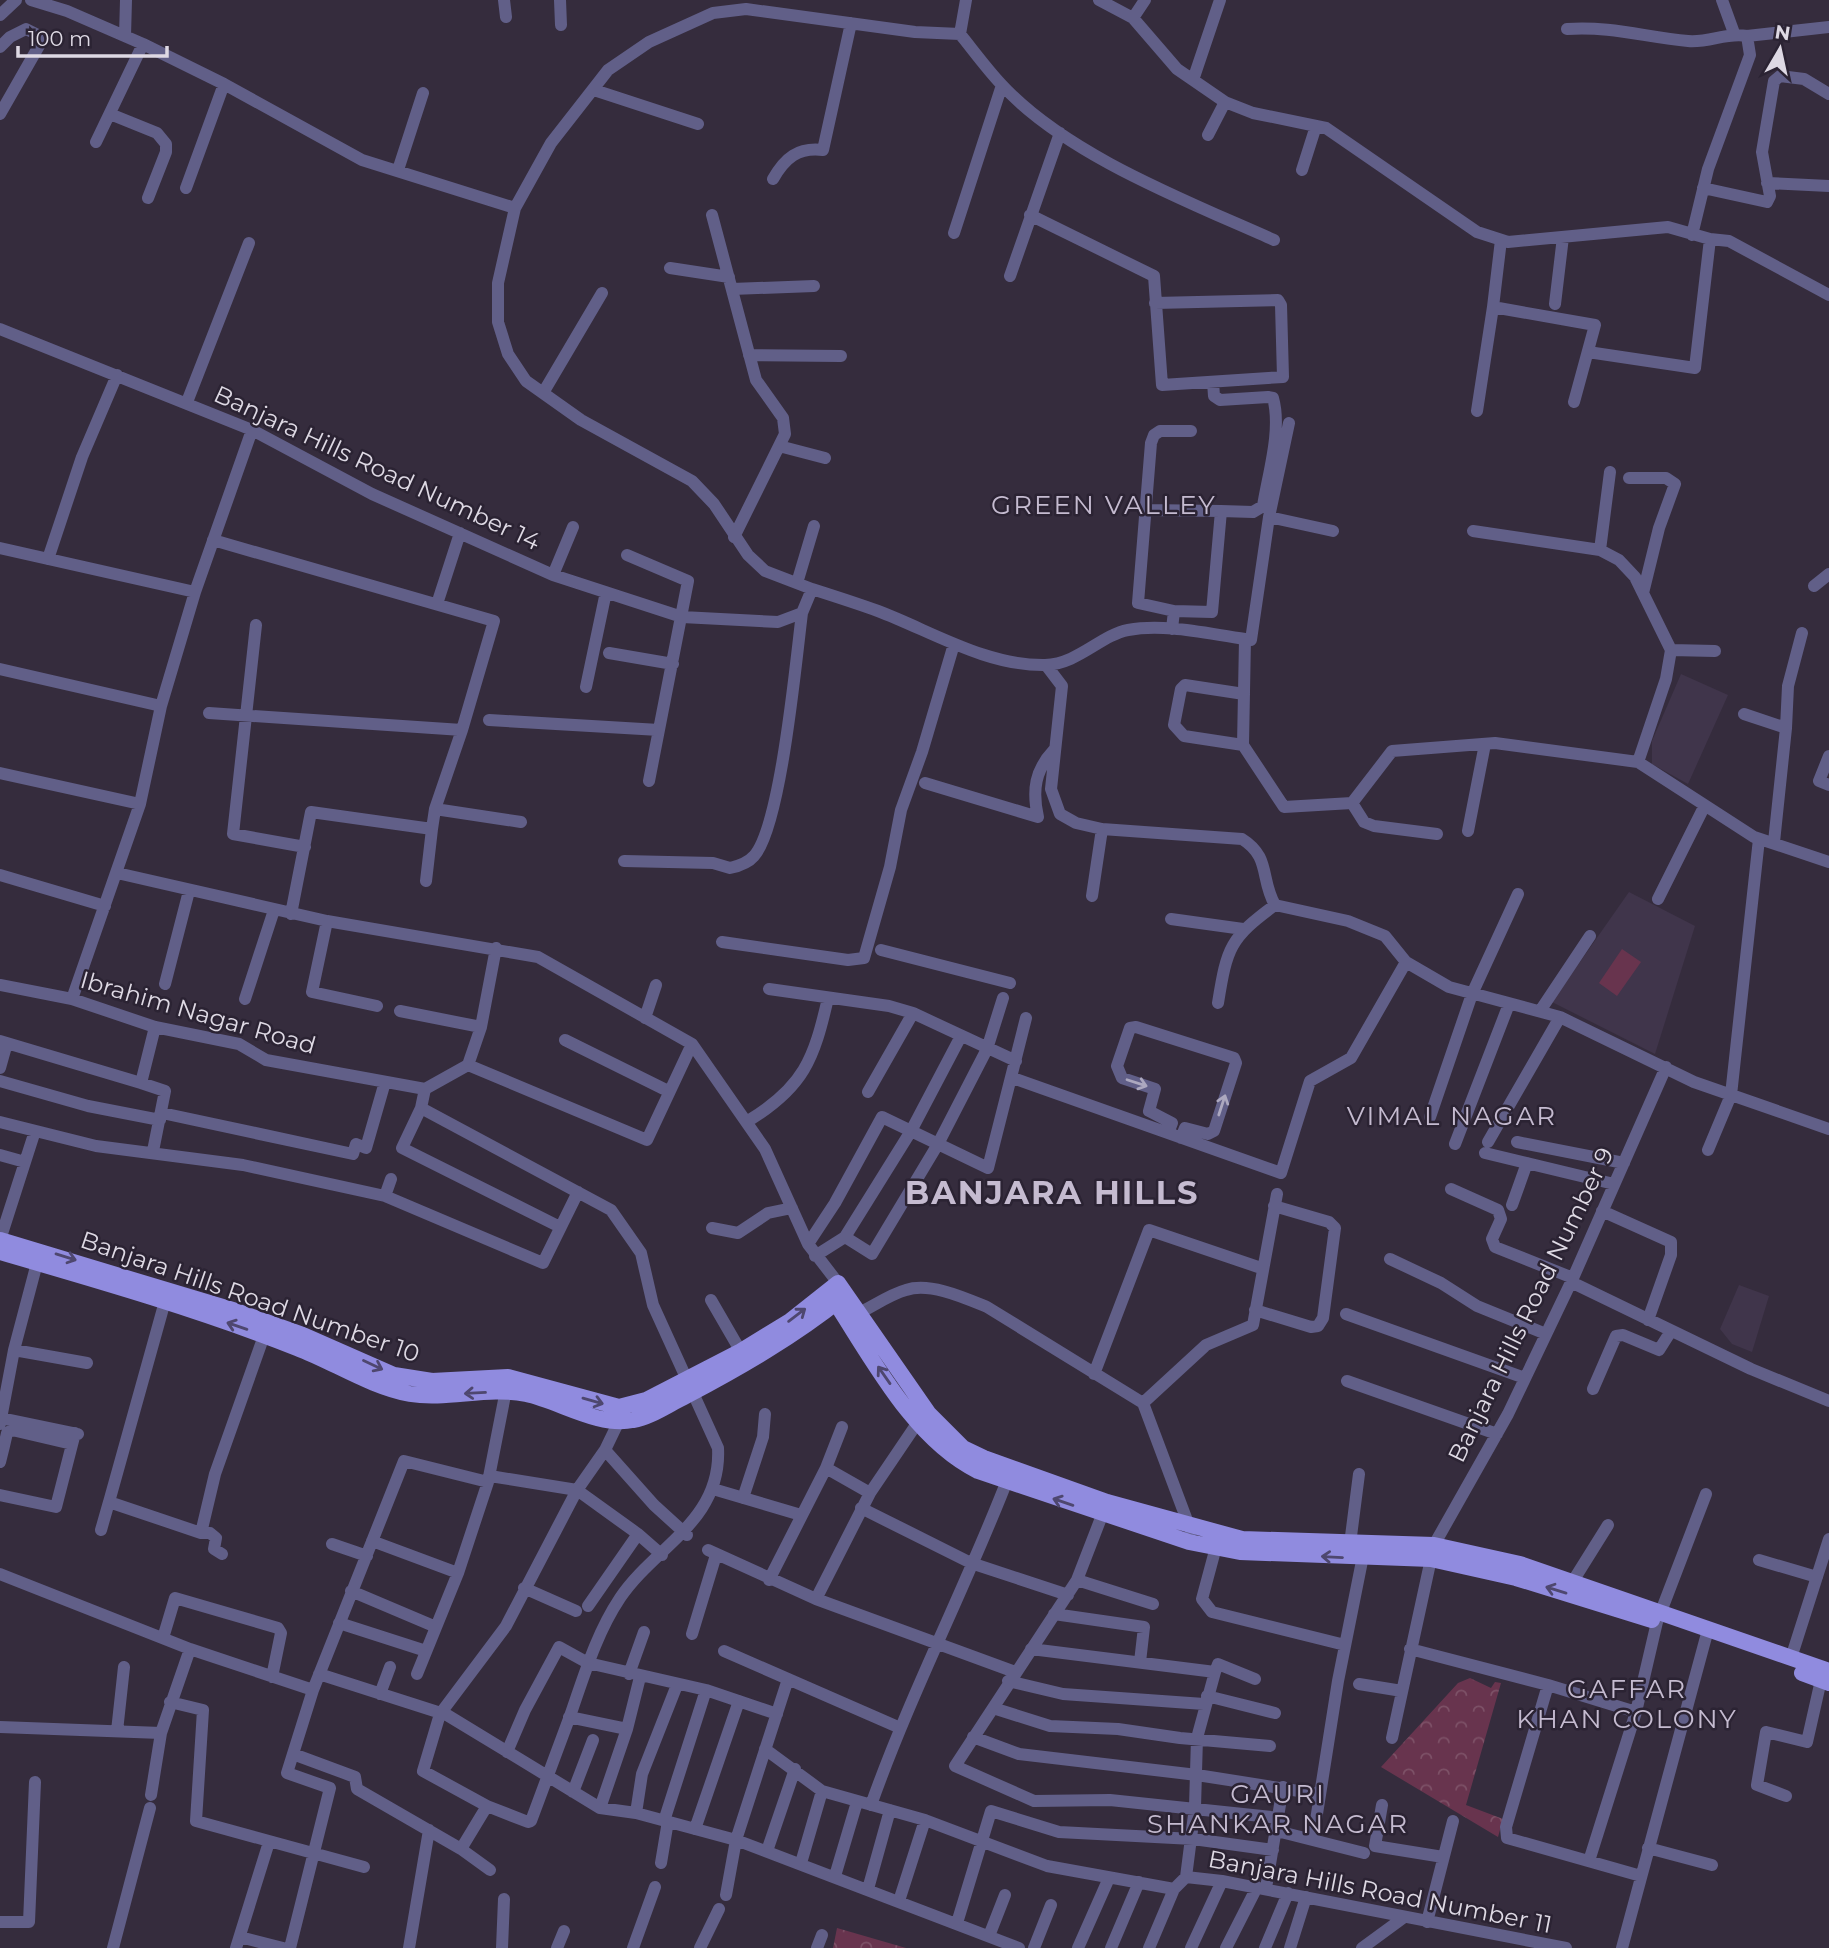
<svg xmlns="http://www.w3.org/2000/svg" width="1829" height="1948" font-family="Montserrat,sans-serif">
  <defs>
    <pattern id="park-crowns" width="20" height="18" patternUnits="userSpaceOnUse" patternTransform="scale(1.75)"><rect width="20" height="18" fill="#68344e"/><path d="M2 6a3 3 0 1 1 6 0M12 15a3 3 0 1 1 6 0" fill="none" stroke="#7d5167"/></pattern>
  </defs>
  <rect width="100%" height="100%" fill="#352c3d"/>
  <path fill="#40354b" d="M 1681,674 L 1728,695 L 1688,784 L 1652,764 L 1652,741 Z
    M 1629,892 L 1695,926 L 1655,1054 L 1552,1002 Z
    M 1739,1285 L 1769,1296 L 1752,1352 L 1732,1344 L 1720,1329 Z"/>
  <path fill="url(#park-crowns)" d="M 1470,1678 L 1491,1688 L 1495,1682 L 1501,1683 L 1466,1805 L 1503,1819 L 1498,1837 L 1381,1767 L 1458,1683 Z
    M 837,1928 L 906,1948 L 833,1948 Z"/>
  <path fill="#68344e" d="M 1622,949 L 1641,962 L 1617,996 L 1599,983 Z"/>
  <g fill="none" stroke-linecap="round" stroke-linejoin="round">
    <path stroke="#615f88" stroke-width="12" d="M 31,0 L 67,11 L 143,44 L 224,84 L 362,160 L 515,208
      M 504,0 L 506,17
      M 560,0 L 561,25
      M 1099,0 L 1133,18 L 1177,69 L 1225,102 L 1253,113 L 1326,128 L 1477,232 L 1508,242 L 1668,227 L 1710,239 L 1729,241 L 1829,295
      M 1722,0 L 1734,33
      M 0,15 L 16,0
      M 1133,18 L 1145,0
      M 1567,29 C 1611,26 1645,37 1688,41 C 1709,43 1727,32 1747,36 L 1829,27
      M 960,34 C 973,50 986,68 1001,84 C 1066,155 1187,201 1274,240
      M 125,36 L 126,0
      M 0,47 L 10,37 L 26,29 L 36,34 L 40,44 L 0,114
      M 1193,80 L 1220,0
      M 594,90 L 698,124
      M 110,114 L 157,133 L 166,144 L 166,152 L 148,198
      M 1208,135 L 1225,102
      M 96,142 L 143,44
      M 398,170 L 423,93
      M 1302,170 L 1316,126
      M 773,179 C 785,158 798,147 823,150 L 851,23
      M 1767,183 L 1829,186
      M 186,188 L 224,84
      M 1703,188 L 1767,202 L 1770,196 L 1762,152 L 1774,81 L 1780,76 L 1804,79 L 1829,94
      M 712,215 L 756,380 L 783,418 L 785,434 L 734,537
      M 1030,215 L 1154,276 L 1162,385 L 1283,377 L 1281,305 L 1278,300 L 1155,303
      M 954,233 L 1002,85
      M 1692,235 L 1708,169 L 1750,55 L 1747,36
      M 1501,240 L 1493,307 L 1595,325 L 1574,402
      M 670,268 L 729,277
      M 1010,276 L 1060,133
      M 732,289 L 814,286
      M 1555,304 L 1563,237
      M 0,329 L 252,430 L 372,494 L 553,575 L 682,617 L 778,622 L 802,613 L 812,589 C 834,596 856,603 878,611 C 931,631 986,666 1045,665 C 1078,664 1101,635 1128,630 C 1165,623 1208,634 1245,639 L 1243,745 L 1284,807 L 1352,803 L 1392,751 L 1495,743 L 1638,762 L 1754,837 L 1829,862
      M 1588,352 L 1695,368 L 1710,239
      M 749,355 L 841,356
      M 1213,382 L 1214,396 L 1220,400 L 1268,397 L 1273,398 C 1282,430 1268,474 1263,506 L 1253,512 L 1221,511
      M 543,393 L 602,293
      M 187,402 L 249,243
      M 1477,411 L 1493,307
      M 779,446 L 825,458
      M 1629,478 L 1666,478 L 1675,484 L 1659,528 L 1643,593
      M 1146,510 L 1221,511 L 1212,612 L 1174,611
      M 1269,517 L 1333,531
      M 1473,531 L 1600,550 L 1619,560 L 1635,577 L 1671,650 L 1666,679 L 1638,762
      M 0,548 L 195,592
      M 1600,550 L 1610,472
      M 627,555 L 688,581 L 649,781
      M 48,559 L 82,457 L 117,375
      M 553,575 L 573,527
      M 797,583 L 814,526
      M 1814,586 L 1829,574
      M 812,589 L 765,571 L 748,555 L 714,504 L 692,481 L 581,420 L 526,381 L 508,354 L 498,322 L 498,283 L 515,208 L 551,143 L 608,70 L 649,42 L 713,13 L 746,9 L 915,32 L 960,34 L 966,0
      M 437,604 L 460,533
      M 256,625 L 233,834 L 305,847
      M 1172,629 L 1174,611 L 1138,603 L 1151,443 L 1154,435 L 1160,431 L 1191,431
      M 1251,640 L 1269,517 L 1289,423
      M 1671,650 L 1715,651
      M 609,653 L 673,664
      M 1046,665 L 1062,686 L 1051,789 L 1060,814 L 1076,823 L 1102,829 L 1242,839 C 1271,857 1260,879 1275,905 L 1348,921 L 1385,936 L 1406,962 L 1449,987 L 1560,1017 L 1694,1082 L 1829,1129
      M 0,669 L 161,706
      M 586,687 L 606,592
      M 209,713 L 462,730 L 494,621 L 213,540
      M 1744,714 L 1786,728 L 1774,842
      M 489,720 L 659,730
      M 1786,728 L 1788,686 L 1802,633
      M 1243,745 L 1184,736 L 1174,725 L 1181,689 L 1185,685 L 1244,694
      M 1829,756 L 1819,781 L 1829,785
      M 0,773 L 140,804
      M 925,783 L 1038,817 C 1032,790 1035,770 1054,750
      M 1352,803 L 1364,822 L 1374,826 L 1437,834
      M 435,809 L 462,730
      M 1468,831 L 1485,744
      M 624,861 L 713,863 L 730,868 C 739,866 748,863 754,856 C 781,826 796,660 802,613
      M 117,873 L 327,921 L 538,957 L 692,1044 L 765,1149 L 808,1244 L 838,1283
      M 0,875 L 105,906
      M 426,881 L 432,829
      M 1092,896 L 1102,829
      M 1658,899 L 1704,807
      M 291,914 L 311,812 L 432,829 L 435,809 L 521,822
      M 1171,919 L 1243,929
      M 327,921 L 312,992 L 377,1006
      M 722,942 L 848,960 L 864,958 L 890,867 L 901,810 L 922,752 L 954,644
      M 881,950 L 1010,983
      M 165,984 L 189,891
      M 0,985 L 72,999 L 155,1027 L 239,1044 L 266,1060 L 425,1089 L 468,1065 L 481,1027 L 496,948
      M 769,989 L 889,1006 L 913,1013 L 1016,1061
      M 72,999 L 140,804 L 161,706 L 195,592 L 252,430
      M 245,999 L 274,910
      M 1218,1003 C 1227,947 1230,938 1275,905
      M 400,1011 L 481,1027
      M 1540,1011 L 1590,936
      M 645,1018 L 656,985
      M 565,1040 L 668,1091
      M 0,1041 L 141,1083
      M 468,1065 L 647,1140 L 692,1044
      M 0,1068 L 7,1043
      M 1013,1078 L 1281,1173 L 1310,1081 L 1351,1058 L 1406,962
      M 0,1081 L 88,1106 L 160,1120
      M 425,1089 L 421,1108 L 402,1148 L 560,1227
      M 868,1092 L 913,1013
      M 421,1108 L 611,1210 L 641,1253 L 653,1305 L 718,1448 C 722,1521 654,1547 620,1598 C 596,1634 584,1676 570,1716 C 557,1751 544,1786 531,1821 L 528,1822 L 487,1806 L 423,1771 L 440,1714 L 506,1626 L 577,1490 L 605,1450 L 619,1421
      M 162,1113 L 353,1154 L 356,1144 L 366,1148 L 385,1082
      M 1430,1117 L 1472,994 L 1518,894
      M 748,1121 C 804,1087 814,1059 828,998
      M 0,1122 L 96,1146 L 243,1165 L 385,1196 L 543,1263 L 578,1192
      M 1168,1133 L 1172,1123 L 1149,1111 L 1155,1089 L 1122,1078 L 1117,1066 L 1130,1028 L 1136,1027 L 1234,1058 L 1236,1063 L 1214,1131 L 1208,1134 L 1185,1128 L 1181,1138
      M 1488,1142 L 1560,1017
      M 1517,1142 L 1624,1163
      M 1455,1144 L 1509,1004
      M 1708,1150 L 1731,1095 L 1759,839
      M 153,1151 L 165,1091 L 141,1083 L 155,1027
      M 1485,1153 L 1614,1184
      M 0,1155 L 25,1162
      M 1451,1189 L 1498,1210 L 1501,1219 L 1492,1239 L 1495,1247 L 1573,1278
      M 385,1196 L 391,1179
      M 1512,1205 L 1527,1163
      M 1602,1211 L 1671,1242 L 1671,1255 L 1648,1320
      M 712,1228 L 738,1233 L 768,1213 L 792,1208
      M 845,1237 L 872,1254 L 938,1144 L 987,1049 L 1003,998
      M 0,1240 L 35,1131
      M 808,1244 L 835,1203 L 882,1117 L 988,1168 L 1026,1018
      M 815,1256 L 845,1237 L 911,1131 L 961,1036
      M 1390,1259 L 1441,1283 L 1477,1306 L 1546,1334
      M 1571,1282 L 1751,1369 L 1829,1401
      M 167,1294 L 109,1502 L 201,1533 L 215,1474 L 266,1330
      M 711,1300 L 744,1357
      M 1255,1310 L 1311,1327 L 1318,1326 L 1323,1318 L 1335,1228 L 1329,1222 L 1274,1206
      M 861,1312 C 875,1305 891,1294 906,1290 C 930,1282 965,1298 987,1307 L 1143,1403 L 1191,1531
      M 1346,1314 L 1525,1378
      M 14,1350 L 87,1363
      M 1094,1374 L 1149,1230 L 1261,1268
      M 1347,1381 L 1497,1434
      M 1593,1389 L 1616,1336 L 1623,1335 L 1659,1350 L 1671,1331
      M 1143,1403 L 1206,1345 L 1253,1325 L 1277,1194
      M 1,1418 L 78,1434
      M 0,1424 L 14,1350 L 37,1263
      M 0,1445 L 4,1446 L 0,1462
      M 4,1446 L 7,1433 L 12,1430 L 72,1444
      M 605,1450 L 654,1505 L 687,1535
      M 826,1468 L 870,1493
      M 490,1476 L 577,1490 L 638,1534 L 662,1555
      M 713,1489 L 801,1515
      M 0,1495 L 56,1507 L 75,1433
      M 743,1498 L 763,1437 L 765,1414
      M 1106,1505 L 1077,1580 L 955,1766 L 1034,1801 L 1110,1800 L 1280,1818
      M 861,1508 L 971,1563 L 1068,1595
      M 101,1530 L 109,1502
      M 201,1533 L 210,1533 L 216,1538 L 214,1549 L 222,1554
      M 372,1541 L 458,1573
      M 332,1544 L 367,1556
      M 1350,1544 L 1359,1474
      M 1216,1547 L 1202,1599 L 1212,1612 L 1345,1645
      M 708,1550 L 816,1599 L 1015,1672
      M 1759,1560 L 1817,1577
      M 0,1574 L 190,1649
      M 769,1580 L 826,1468 L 842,1427
      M 1077,1580 L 1153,1604
      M 1573,1581 L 1608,1525
      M 524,1588 L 576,1611
      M 351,1591 L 436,1627
      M 816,1599 L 870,1493 L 918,1422
      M 588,1606 L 638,1534
      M 1054,1614 L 1144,1627 L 1140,1662
      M 339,1623 L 426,1651
      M 692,1634 L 716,1555
      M 163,1638 L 175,1598 L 278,1628 L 281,1633 L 272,1677
      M 1031,1649 L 1215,1672 L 1197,1738 L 1195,1807 L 1186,1877
      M 1410,1649 L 1548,1685 L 1636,1712
      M 724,1651 L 898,1727
      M 1791,1658 L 1829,1539
      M 1215,1672 L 1218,1664 L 1255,1679
      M 319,1674 L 447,1715 L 600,1808 L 636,1813 L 736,1840 L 1019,1948
      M 417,1674 L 458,1573 L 488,1482 L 507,1385
      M 629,1674 L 644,1632
      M 1008,1681 L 1063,1694 L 1204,1704
      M 1359,1684 L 1402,1691
      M 1548,1685 L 1506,1827 L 1507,1838 L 1641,1876
      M 380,1694 L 390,1667
      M 1207,1696 L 1275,1713
      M 170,1702 L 203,1710 L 196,1821 L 364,1867
      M 993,1708 L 1050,1726 L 1118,1729 L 1180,1738 L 1270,1746
      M 569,1717 L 627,1729
      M 0,1727 L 161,1733
      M 117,1731 L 124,1667
      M 973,1737 L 1019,1754 L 1197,1775 L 1318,1794
      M 1392,1738 L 1434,1545 L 1508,1414 L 1573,1278 L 1666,1067
      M 765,1749 L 822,1791 L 925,1820 L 1047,1866 L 1174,1889 L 1186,1877 L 1222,1881 L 1566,1948
      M 507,1752 L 525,1710 L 559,1647 L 588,1663 L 706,1690 L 777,1714
      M 293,1754 L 355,1777 L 357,1789 L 461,1849 L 487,1806
      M 573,1792 L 593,1740
      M 151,1795 L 161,1733 L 190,1649 L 313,1690
      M 1786,1796 L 1757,1785 L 1766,1732 L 1807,1742 L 1821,1680
      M 871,1805 C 911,1692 967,1585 1010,1473
      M 1382,1805 L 1375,1846 L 1443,1857
      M 600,1808 L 627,1729 L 640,1677
      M 636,1813 L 642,1774 L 677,1685
      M 664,1821 L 706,1690
      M 695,1829 L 739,1701
      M 1277,1831 L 1364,1853
      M 1313,1839 L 1338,1681 L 1363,1556
      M 1648,1848 L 1712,1865
      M 461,1849 L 490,1870
      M 767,1851 L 795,1769
      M 1589,1861 L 1636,1712 L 1657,1622 L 1706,1494
      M 661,1863 L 668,1821
      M 801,1863 L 822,1791
      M 835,1876 L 857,1802
      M 1266,1888 L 1283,1787
      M 868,1889 L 890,1810
      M 726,1895 L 736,1840 L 788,1679
      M 899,1901 L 925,1820
      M 0,1922 L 29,1922 L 35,1782
      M 1427,1922 L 1453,1821
      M 957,1923 L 991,1811 L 1059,1832 L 1193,1839 L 1273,1850
      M 989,1936 L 1005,1895
      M 240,1937 L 283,1948
      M 113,1948 L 150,1808
      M 236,1948 L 269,1842
      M 290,1948 L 330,1788 L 287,1773 L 313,1690 L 404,1461 L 488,1482
      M 409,1948 L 429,1830
      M 502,1948 L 504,1899
      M 557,1948 L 564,1931
      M 633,1948 L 655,1887
      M 700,1948 L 719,1909
      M 817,1948 L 822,1935
      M 1034,1948 L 1051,1905
      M 1078,1948 L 1109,1878
      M 1111,1948 L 1139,1882
      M 1149,1948 L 1174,1889
      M 1191,1948 L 1222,1881
      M 1226,1948 L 1257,1887
      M 1265,1948 L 1288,1893
      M 1290,1948 L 1306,1897
      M 1362,1948 L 1403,1918
      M 1622,1948 L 1706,1637"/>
    <path stroke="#908bdf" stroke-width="16" d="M 0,1240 L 236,1311 L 303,1335 L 394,1375 L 432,1381 L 508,1377 L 619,1407 L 646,1400 L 741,1351 L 790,1321 L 838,1283 L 929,1414 L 963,1448 L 984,1458 L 1107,1502 L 1242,1539 L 1434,1545 L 1520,1564 L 1829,1671
      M 0,1252 C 100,1281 201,1310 297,1348 C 334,1362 371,1387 410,1394 C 448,1400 488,1386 526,1394 C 560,1401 597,1427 633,1420 C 651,1417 669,1404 686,1396 C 741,1367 793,1337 842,1298
      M 828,1291 C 869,1352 911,1438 978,1471 L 1189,1542 L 1240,1552 L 1431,1559 L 1516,1578 L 1652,1620
      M 1802,1673 L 1829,1683"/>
  </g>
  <defs><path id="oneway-shaft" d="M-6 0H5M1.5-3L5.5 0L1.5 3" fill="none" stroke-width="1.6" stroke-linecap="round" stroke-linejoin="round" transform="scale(1.75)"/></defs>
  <g stroke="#aca8bf">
    <use href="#oneway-shaft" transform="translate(1137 1083) rotate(18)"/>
    <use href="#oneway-shaft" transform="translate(1222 1105) rotate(-72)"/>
  </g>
  <g stroke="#4e476f">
    <use href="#oneway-shaft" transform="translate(66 1257) rotate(17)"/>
    <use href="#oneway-shaft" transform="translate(797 1315) rotate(-37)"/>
    <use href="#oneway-shaft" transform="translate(237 1326) rotate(-161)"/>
    <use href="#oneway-shaft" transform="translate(373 1365) rotate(25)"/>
    <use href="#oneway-shaft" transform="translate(884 1375) rotate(-125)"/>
    <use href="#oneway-shaft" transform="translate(475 1393) rotate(177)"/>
    <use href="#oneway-shaft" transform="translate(593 1401) rotate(16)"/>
    <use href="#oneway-shaft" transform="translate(1063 1502) rotate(-161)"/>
    <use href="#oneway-shaft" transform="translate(1332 1557) rotate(-177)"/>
    <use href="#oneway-shaft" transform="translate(1556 1590) rotate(-163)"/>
  </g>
  <g text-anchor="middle" stroke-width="5" stroke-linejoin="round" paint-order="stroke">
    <g font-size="24" fill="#ded9e4" stroke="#2b2333">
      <text transform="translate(377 468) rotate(25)" y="8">Banjara Hills Road Number 14</text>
      <text transform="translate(198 1013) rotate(16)" y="8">Ibrahim Nagar Road</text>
      <text transform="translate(250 1297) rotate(19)" y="8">Banjara Hills Road Number 10</text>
      <text transform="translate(1531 1305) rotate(-64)" y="8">Banjara Hills Road Number 9</text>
      <text transform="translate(1380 1892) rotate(11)" y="8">Banjara Hills Road Number 11</text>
    </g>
    <g font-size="26" letter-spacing="2" fill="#c5bbd0" stroke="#2b2333">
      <text x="1104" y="514">GREEN VALLEY</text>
      <text x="1452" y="1125">VIMAL NAGAR</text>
      <text x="1627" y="1698">GAFFAR<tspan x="1627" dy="30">KHAN COLONY</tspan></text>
      <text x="1278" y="1803">GAURI<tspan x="1278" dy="30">SHANKAR NAGAR</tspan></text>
    </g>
    <g font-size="32" font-weight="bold" letter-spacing="2" fill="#c5bbd0" stroke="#2b2333">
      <text x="1052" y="1204">BANJARA HILLS</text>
    </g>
  </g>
  <g transform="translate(1780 49) rotate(9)" stroke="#2b2333" stroke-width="5" paint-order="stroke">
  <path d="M0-5L12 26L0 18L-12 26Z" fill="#ded9e4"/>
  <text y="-10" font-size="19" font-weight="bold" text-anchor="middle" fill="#ded9e4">N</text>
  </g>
  <path d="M18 46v10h149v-10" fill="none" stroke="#ded9e4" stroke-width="3.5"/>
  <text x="28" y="46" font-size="21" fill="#ded9e4" stroke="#2b2333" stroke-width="5" paint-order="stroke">100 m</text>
</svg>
